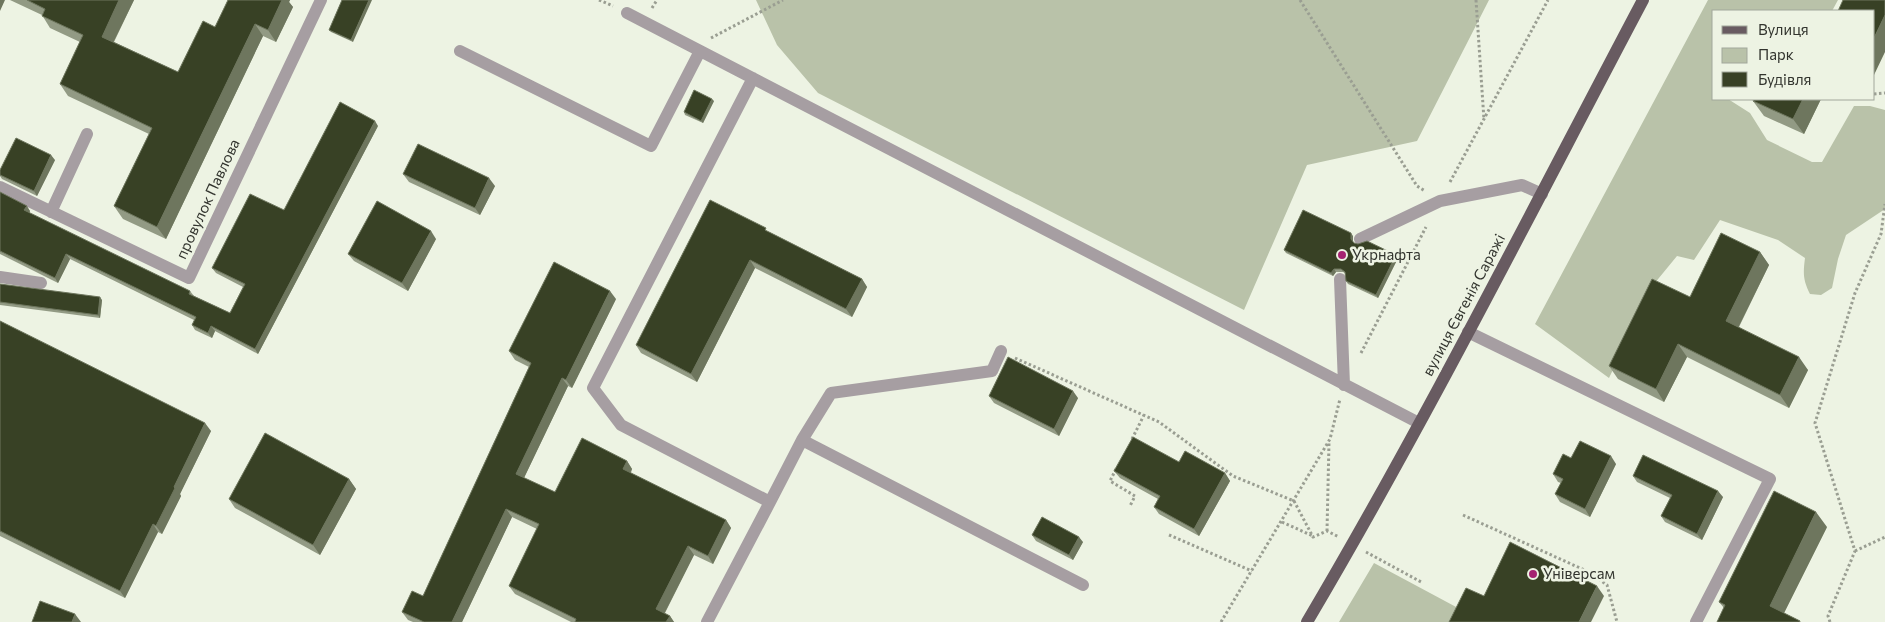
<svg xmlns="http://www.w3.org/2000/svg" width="1885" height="622" font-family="Commissioner,sans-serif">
  <rect width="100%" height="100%" fill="#edf3e3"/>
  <path fill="#b9c2a9" d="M 756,0 L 1489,0 L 1417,141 L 1307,165 L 1244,310 L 818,93 L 777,45 Z
    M 1708,0 L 1838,0 L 1832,11 L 1714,11 L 1714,99 L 1728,99 L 1750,113 L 1767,140 L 1812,162 L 1822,162 L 1854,106 L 1870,106 L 1885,110 L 1885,209 L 1846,235 L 1838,259 L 1832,288 L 1821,295 L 1810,294 C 1803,280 1803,274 1805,258 L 1778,240 L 1720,220 L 1694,260 L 1677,256 L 1654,284 L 1609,378 L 1535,324 Z
    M 1374,563 L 1458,608 L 1451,622 L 1339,622 Z"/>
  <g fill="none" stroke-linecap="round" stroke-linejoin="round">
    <path stroke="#9a9e92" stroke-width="3" stroke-dasharray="2.5 2.5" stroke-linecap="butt" d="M 599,0 L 613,6
      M 1300,0 L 1417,186 L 1425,191
      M 1476,0 L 1484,120
      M 652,8 L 657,0
      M 711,38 L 783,0
      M 1874,94 L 1885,93
      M 1450,182 L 1548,0
      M 1361,353 L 1426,227
      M 1015,358 L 1159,422 L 1233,476 L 1294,501 L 1313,537 L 1327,531 L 1339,537
      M 1132,439 L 1144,415
      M 1116,469 L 1110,481 L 1135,496 L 1130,506
      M 1463,515 L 1591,573 L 1607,585 L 1617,622
      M 1282,522 L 1313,536
      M 1327,531 L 1329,442
      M 1169,535 L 1252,571
      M 1855,551 L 1885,537
      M 1366,552 L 1423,583
      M 1221,622 L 1330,439 L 1340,399
      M 1830,622 L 1828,616 L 1855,551 L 1815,423 L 1855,293 L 1881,234 L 1885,204"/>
    <path stroke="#a69ea2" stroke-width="12" d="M 627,13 L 1419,423
      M 460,51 L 651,146 L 700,51
      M 753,78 L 593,388 L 621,425 L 770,502 L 802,440 L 831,393 L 992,371 L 1001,351
      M 0,187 L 189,278 L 321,0
      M 51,212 L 87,134
      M 1360,239 L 1440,201 L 1522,185 L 1542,194
      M 0,277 L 41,283
      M 1340,279 L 1344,385
      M 1468,332 L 1770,479 L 1696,622
      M 802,440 L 1083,585
      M 707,622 L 770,502"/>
    <path stroke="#685b61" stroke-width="12" d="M 1307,622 C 1427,419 1533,208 1643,0"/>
  </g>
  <path fill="#929a84" d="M 10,0 L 134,0 L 114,42 L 178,72 L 215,27 L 228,0 L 290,0 L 289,2 L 293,7 L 276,42 L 263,36 L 166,239 L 123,219 L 114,206 L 149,134 L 68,96 L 60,84 L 80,42 L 50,28 L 42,15 Z
    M 342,0 L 353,42 L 331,32 L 329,30 Z
    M 1821,99 L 1804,134 L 1764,116 L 1753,101 Z
    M 714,101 L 703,123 L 685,115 L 684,112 Z
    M 378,126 L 258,354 L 215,331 L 212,338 L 195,330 L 192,325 L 194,320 L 70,259 L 58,283 L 0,254 L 0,192 L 30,211 L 29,213 L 190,291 L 194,296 L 230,313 L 243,287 L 216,273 L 212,268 L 284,210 Z
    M 55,160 L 37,196 L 2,179 L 0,176 L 0,170 Z
    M 403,174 L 495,186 L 480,215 L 409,182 Z
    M 769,232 L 862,279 L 867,287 L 852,317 L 755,268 L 697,382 L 641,353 L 636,345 Z
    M 1353,236 L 1353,242 L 1354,243 L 1398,258 L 1378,298 L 1348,284 L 1346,281 L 1345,273 L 1343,272 L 1336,272 L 1333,276 L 1286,253 L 1284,250 Z
    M 436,239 L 408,291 L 354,261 L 348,254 Z
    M 1760,252 L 1769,265 L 1739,327 L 1808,370 L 1789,408 L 1687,357 L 1664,402 L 1618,379 L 1609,366 L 1690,297 Z
    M 0,284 L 102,300 L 100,318 L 0,305 Z
    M 616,299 L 572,388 L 568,386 L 524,478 L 555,492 L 627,461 L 632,469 L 631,473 L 726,520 L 731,528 L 713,564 L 694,555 L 665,613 L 670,616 L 674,622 L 571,622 L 515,594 L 509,586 L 537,529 L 512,517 L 462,622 L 413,622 L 408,620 L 402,612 L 423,596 L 529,367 L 515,360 L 509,351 Z
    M 0,321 L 211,431 L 180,494 L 181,496 L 162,534 L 158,532 L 125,598 L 0,536 Z
    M 989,396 L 1078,398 L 1059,436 L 994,403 Z
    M 1571,458 L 1616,464 L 1590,517 L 1560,502 L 1555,494 L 1561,483 L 1558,482 L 1553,474 Z
    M 1179,462 L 1225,473 L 1230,481 L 1199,536 L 1159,514 L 1154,507 L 1158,499 L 1120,478 L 1114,471 Z
    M 1633,476 L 1723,497 L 1702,540 L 1665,522 L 1661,516 L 1670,498 L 1637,482 Z
    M 349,479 L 356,489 L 320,555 L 235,508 L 229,499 Z
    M 1827,527 L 1784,613 L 1800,621 L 1801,622 L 1717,622 L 1724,608 L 1719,602 Z
    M 1032,535 L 1083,542 L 1073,560 L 1036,541 Z"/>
  <path fill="#6e765e" d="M 0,0 L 5,0 L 0,11 Z
    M 119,0 L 134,0 L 110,49 L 102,37 Z
    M 282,0 L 290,0 L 289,2 L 293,7 L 276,42 L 268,30 Z
    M 369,0 L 372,0 L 353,42 L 351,40 Z
    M 1885,15 L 1885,52 L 1874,75 L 1874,38 Z
    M 255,24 L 263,36 L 166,239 L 157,227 Z
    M 712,99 L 714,101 L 703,123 L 701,121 Z
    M 1803,99 L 1821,99 L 1804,134 L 1793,119 Z
    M 375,121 L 378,126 L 258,354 L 255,349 Z
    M 51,155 L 55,160 L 37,196 L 34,191 Z
    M 489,178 L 495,186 L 480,215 L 475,208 Z
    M 27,206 L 30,211 L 28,215 L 24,210 Z
    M 431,231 L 436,239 L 408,291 L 402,283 Z
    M 1351,233 L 1353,236 L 1353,242 L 1351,239 Z
    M 1760,252 L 1769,265 L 1735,334 L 1726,321 Z
    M 66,254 L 70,259 L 58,283 L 55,278 Z
    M 1396,255 L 1398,258 L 1378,298 L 1376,295 Z
    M 750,260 L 755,268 L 697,382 L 691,374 Z
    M 1334,269 L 1336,272 L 1333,276 L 1331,273 Z
    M 862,279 L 867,287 L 852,317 L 846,309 Z
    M 610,291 L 616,299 L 572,388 L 566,380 Z
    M 100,297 L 102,300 L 100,318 L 98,315 Z
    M 211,326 L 215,331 L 212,338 L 208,333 Z
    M 1678,344 L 1687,357 L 1664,402 L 1656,389 Z
    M 1799,357 L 1808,370 L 1789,408 L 1780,395 Z
    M 562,378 L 568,386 L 522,482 L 516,474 Z
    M 1073,391 L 1078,398 L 1059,436 L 1054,429 Z
    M 205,423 L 211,431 L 180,494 L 181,496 L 162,534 L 156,526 L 174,487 Z
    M 1611,456 L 1616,464 L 1590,517 L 1585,509 Z
    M 627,461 L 632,469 L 628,477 L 623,469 Z
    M 1225,473 L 1230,481 L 1199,536 L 1194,529 Z
    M 349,479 L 356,489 L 320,555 L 313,545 Z
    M 1718,491 L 1723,497 L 1702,540 L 1697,534 Z
    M 506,509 L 512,517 L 462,622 L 452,622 Z
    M 1816,512 L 1827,527 L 1780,621 L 1770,606 Z
    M 726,520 L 731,528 L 713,564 L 708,556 Z
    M 153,524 L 158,532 L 125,598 L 120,591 Z
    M 1079,537 L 1083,542 L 1073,560 L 1069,555 Z
    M 688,546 L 694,555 L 662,618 L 656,609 Z
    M 1597,586 L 1604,596 L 1591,622 L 1579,622 Z
    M 75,614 L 81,622 L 72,622 Z
    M 670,616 L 674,622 L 666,622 Z"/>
  <path fill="#384125" stroke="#6e765e" d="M 27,0 L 119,0 L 102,37 L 178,72 L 203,21 L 215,27 L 228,0 L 282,0 L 268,30 L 255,24 L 157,227 L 114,206 L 152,128 L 60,84 L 83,35 L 42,16 L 45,9 Z
    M 342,0 L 369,0 L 351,40 L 329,30 Z
    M 1843,0 L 1885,0 L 1885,15 L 1874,38 L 1874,11 L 1838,11 Z
    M 694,90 L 712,99 L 701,121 L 684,112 Z
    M 1754,99 L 1803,99 L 1793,119 L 1753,101 Z
    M 340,102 L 375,121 L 255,349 L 211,326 L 208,333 L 192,325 L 196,317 L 66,254 L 55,278 L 0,251 L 0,192 L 27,206 L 24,210 L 190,291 L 189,294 L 230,313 L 245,284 L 212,268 L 250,194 L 284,210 Z
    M 16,138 L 51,155 L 34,191 L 0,175 L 0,170 Z
    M 418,144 L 489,178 L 475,208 L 403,174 Z
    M 710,200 L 766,228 L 765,230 L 862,279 L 846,309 L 750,260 L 691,374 L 636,345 Z
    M 377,201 L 431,231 L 402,283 L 348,254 Z
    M 1303,210 L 1351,233 L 1351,239 L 1354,243 L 1358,244 L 1367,241 L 1396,255 L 1376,295 L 1346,281 L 1345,272 L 1341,269 L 1334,269 L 1331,273 L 1284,250 Z
    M 1721,233 L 1760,252 L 1726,321 L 1799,357 L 1780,395 L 1678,344 L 1656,389 L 1609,366 L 1652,279 L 1690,297 Z
    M 554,262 L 610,291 L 566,380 L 562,378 L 516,474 L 555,492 L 582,438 L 627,461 L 623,469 L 726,520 L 708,556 L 688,546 L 656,609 L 670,616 L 666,622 L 575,622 L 576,619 L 509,586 L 539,524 L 506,509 L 452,622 L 424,622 L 402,612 L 412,591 L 423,596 L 531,363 L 509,351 Z
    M 0,284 L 100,297 L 98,315 L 0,302 Z
    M 0,321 L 205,423 L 174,487 L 175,488 L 156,526 L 153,524 L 120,591 L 0,531 Z
    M 1008,357 L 1073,391 L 1054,429 L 989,396 Z
    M 265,433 L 349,479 L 313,545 L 229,499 Z
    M 1133,437 L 1179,462 L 1185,451 L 1225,473 L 1194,529 L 1154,507 L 1160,496 L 1114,471 Z
    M 1580,441 L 1611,456 L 1585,509 L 1555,494 L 1563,479 L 1553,474 L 1563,454 L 1571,458 Z
    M 1643,455 L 1718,491 L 1697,534 L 1661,516 L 1672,495 L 1633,476 Z
    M 1774,491 L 1816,512 L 1770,606 L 1800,621 L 1799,622 L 1717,622 L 1725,605 L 1719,602 Z
    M 1042,517 L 1079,537 L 1069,555 L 1032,535 Z
    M 1510,542 L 1597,586 L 1579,622 L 1449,622 L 1466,588 L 1484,596 Z
    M 40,601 L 75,614 L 72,622 L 32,622 Z"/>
  <g fill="#a52371" stroke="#edf3e3" stroke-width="2">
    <circle cx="1342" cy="255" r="5"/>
    <circle cx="1533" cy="574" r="5"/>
  </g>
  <g text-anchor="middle" stroke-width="5" stroke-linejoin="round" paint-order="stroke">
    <g font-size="15" fill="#32342e" stroke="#edf3e3">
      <text transform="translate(208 199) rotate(-65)" y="5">провулок Павлова</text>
      <text transform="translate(1464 305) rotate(-62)" y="5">вулиця Євгенія Саражі</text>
    </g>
    <g font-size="15" fill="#32342e" stroke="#edf3e3" text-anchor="start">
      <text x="1352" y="260">Укрнафта</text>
      <text x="1543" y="579">Універсам</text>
    </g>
  </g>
  <rect x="1712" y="10" width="162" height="90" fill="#edf3e3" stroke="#a2a79b"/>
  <rect x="1722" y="26" width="25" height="8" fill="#685b61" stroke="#a2a79b"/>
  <text x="1758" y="35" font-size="15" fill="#32342e">Вулиця</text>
  <rect x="1722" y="48" width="25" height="15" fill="#b9c2a9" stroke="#a2a79b"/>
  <text x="1758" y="60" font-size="15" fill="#32342e">Парк</text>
  <rect x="1722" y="72" width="25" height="15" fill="#384125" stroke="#a2a79b"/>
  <text x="1758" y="85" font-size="15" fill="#32342e">Будівля</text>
</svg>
